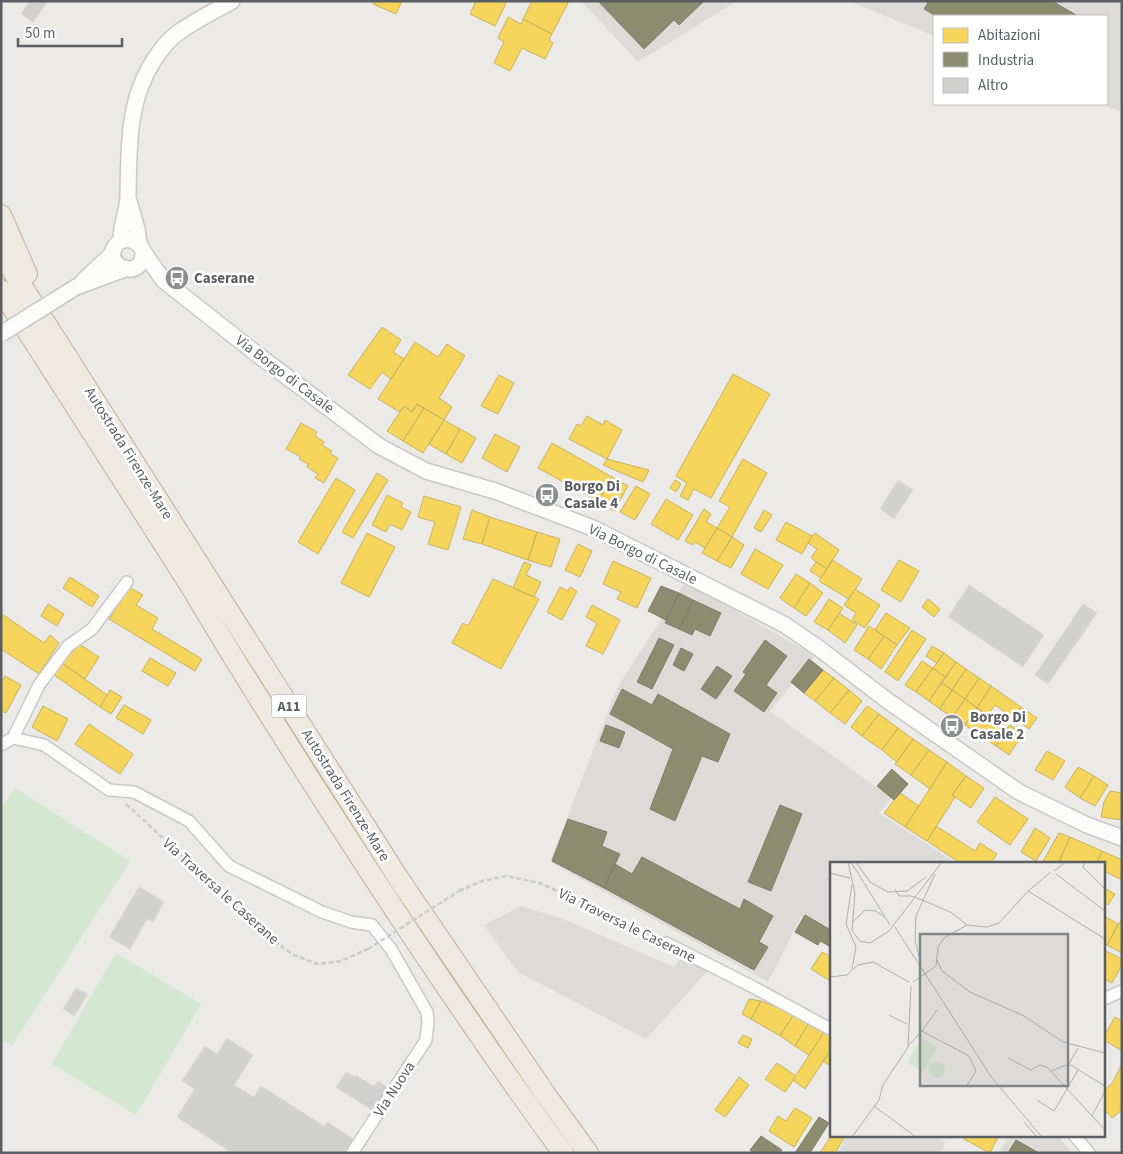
<svg xmlns="http://www.w3.org/2000/svg" width="1123" height="1154" font-family="'Source Sans 3',sans-serif">
  <rect width="100%" height="100%" fill="#ebeae6"/>
  <path fill="#dcdbd7" d="M 581,1 L 737,1 L 638,62 Z
    M 849,1 L 1122,1 L 1122,112 L 1101,104 L 1107,104 L 1107,16 L 934,16 L 934,36 Z
    M 684,584 L 706,594 L 815,656 L 768,714 L 771,712 L 892,798 L 879,813 L 956,863 L 832,863 L 832,932 L 801,917 L 768,982 L 550,862 L 617,688 Z
    M 521,906 L 563,919 L 674,967 L 685,952 L 712,966 L 646,1039 L 518,972 L 484,925 Z
    M 848,1135 L 934,1135 L 945,1142 L 941,1153 L 838,1153 Z
    M 1010,1135 L 1056,1135 L 1073,1153 L 999,1153 Z"/>
  <path fill="#d4e7d1" d="M 15,788 L 130,861 L 12,1046 L 1,1039 L 1,809 Z
    M 116,953 L 201,1004 L 136,1115 L 52,1064 Z"/>
  <path fill="#f6d55c" stroke="#c8b25e" d="M 375,1 L 402,1 L 396,14 L 373,4 Z
    M 476,1 L 507,1 L 495,26 L 470,14 Z
    M 532,1 L 569,1 L 552,34 L 523,19 Z
    M 508,17 L 521,24 L 523,19 L 552,34 L 549,40 L 553,43 L 545,59 L 522,48 L 510,71 L 494,63 L 504,42 L 498,38 Z
    M 382,327 L 401,340 L 393,352 L 404,359 L 391,379 L 382,372 L 370,389 L 348,375 Z
    M 415,342 L 438,357 L 447,344 L 465,356 L 439,398 L 452,407 L 444,420 L 417,404 L 412,412 L 404,406 L 400,412 L 378,399 Z
    M 733,374 L 770,394 L 711,498 L 694,489 L 688,500 L 680,496 L 687,483 L 676,476 Z
    M 499,375 L 514,383 L 498,414 L 481,406 Z
    M 417,404 L 424,408 L 403,441 L 387,431 L 404,406 L 412,412 Z
    M 424,408 L 444,420 L 423,453 L 403,441 Z
    M 587,416 L 603,425 L 605,420 L 622,430 L 607,459 L 569,439 L 577,424 L 581,426 Z
    M 444,420 L 460,429 L 446,454 L 429,444 Z
    M 301,423 L 317,432 L 315,436 L 324,442 L 322,445 L 332,451 L 330,454 L 338,458 L 324,483 L 315,478 L 318,474 L 307,467 L 308,464 L 299,459 L 301,457 L 286,449 Z
    M 460,429 L 476,438 L 462,463 L 446,454 Z
    M 495,434 L 520,447 L 507,472 L 482,458 Z
    M 552,443 L 612,477 L 598,501 L 538,468 Z
    M 607,459 L 649,470 L 643,482 L 603,465 Z
    M 743,459 L 767,473 L 732,537 L 717,528 L 730,507 L 719,501 Z
    M 377,473 L 388,480 L 353,538 L 342,532 Z
    M 612,477 L 628,486 L 614,511 L 598,501 Z
    M 336,478 L 355,490 L 318,554 L 298,542 Z
    M 675,480 L 681,484 L 676,492 L 670,488 Z
    M 636,486 L 650,494 L 635,520 L 620,512 Z
    M 387,495 L 403,503 L 401,507 L 411,512 L 402,530 L 390,524 L 386,532 L 372,525 Z
    M 424,496 L 461,507 L 448,550 L 428,544 L 435,522 L 418,517 Z
    M 666,499 L 693,515 L 678,540 L 651,524 Z
    M 704,509 L 711,514 L 706,522 L 717,528 L 705,548 L 695,542 L 693,545 L 685,541 Z
    M 472,510 L 490,517 L 482,544 L 463,539 Z
    M 764,510 L 772,515 L 761,532 L 754,528 Z
    M 490,517 L 537,532 L 528,560 L 482,544 Z
    M 786,522 L 812,536 L 802,554 L 776,540 Z
    M 717,528 L 732,537 L 717,561 L 702,553 Z
    M 537,532 L 560,539 L 551,567 L 528,560 Z
    M 367,533 L 395,547 L 369,597 L 341,583 Z
    M 815,533 L 839,550 L 827,569 L 811,558 L 817,549 L 808,543 L 812,536 Z
    M 732,537 L 744,545 L 731,568 L 717,561 Z
    M 578,544 L 592,551 L 580,577 L 565,570 Z
    M 755,549 L 783,565 L 768,589 L 741,574 Z
    M 832,560 L 862,579 L 849,599 L 819,581 Z
    M 899,560 L 919,571 L 901,602 L 881,590 Z
    M 613,561 L 651,578 L 637,608 L 617,599 L 621,592 L 603,584 Z
    M 524,562 L 531,565 L 526,575 L 541,582 L 534,597 L 513,588 Z
    M 816,562 L 827,569 L 821,578 L 810,571 Z
    M 796,574 L 810,583 L 794,608 L 780,598 Z
    M 70,577 L 99,596 L 92,607 L 63,588 Z
    M 493,579 L 539,599 L 501,669 L 452,643 L 463,623 L 468,626 Z
    M 810,583 L 823,593 L 806,616 L 794,608 Z
    M 129,587 L 143,595 L 136,605 L 158,618 L 152,629 L 202,659 L 195,671 L 109,619 Z
    M 560,587 L 568,591 L 570,587 L 577,591 L 562,620 L 547,612 Z
    M 855,589 L 880,605 L 865,628 L 852,620 L 856,613 L 844,605 Z
    M 829,599 L 843,608 L 828,630 L 814,622 Z
    M 928,599 L 940,609 L 934,617 L 922,607 Z
    M 48,604 L 64,614 L 57,626 L 41,616 Z
    M 592,605 L 620,620 L 603,654 L 586,646 L 597,623 L 586,617 Z
    M 839,613 L 857,625 L 845,643 L 828,630 Z
    M 886,613 L 910,628 L 897,645 L 875,630 Z
    M 2,614 L 44,643 L 50,635 L 59,643 L 39,674 L 1,649 L 1,615 Z
    M 869,626 L 884,636 L 868,659 L 854,650 Z
    M 912,630 L 926,639 L 898,681 L 885,672 Z
    M 884,636 L 897,645 L 881,669 L 868,659 Z
    M 79,644 L 99,657 L 85,679 L 62,663 Z
    M 932,646 L 944,653 L 937,663 L 926,656 Z
    M 944,653 L 956,662 L 945,677 L 933,668 Z
    M 150,658 L 176,673 L 168,686 L 142,671 Z
    M 922,661 L 933,668 L 916,692 L 905,685 Z
    M 956,662 L 966,669 L 952,690 L 942,683 Z
    M 62,663 L 107,695 L 100,707 L 54,675 Z
    M 933,668 L 945,677 L 929,701 L 916,692 Z
    M 966,669 L 979,678 L 965,699 L 952,690 Z
    M 823,670 L 834,678 L 815,701 L 804,693 Z
    M 5,676 L 21,685 L 6,713 L 1,711 L 1,683 Z
    M 834,678 L 849,690 L 830,713 L 815,701 Z
    M 979,678 L 991,686 L 977,708 L 965,699 Z
    M 942,683 L 952,690 L 940,709 L 929,701 Z
    M 991,686 L 1021,707 L 1014,718 L 995,705 L 988,715 L 977,708 Z
    M 110,690 L 122,697 L 111,714 L 100,707 Z
    M 849,690 L 862,701 L 845,724 L 830,713 Z
    M 952,690 L 965,699 L 952,717 L 940,709 Z
    M 965,699 L 977,708 L 965,725 L 952,717 Z
    M 124,705 L 151,720 L 143,734 L 116,718 Z
    M 43,706 L 68,719 L 57,741 L 32,727 Z
    M 867,706 L 879,714 L 862,736 L 851,727 Z
    M 1021,707 L 1037,718 L 1029,729 L 1014,718 Z
    M 977,708 L 1008,728 L 996,746 L 965,725 Z
    M 879,714 L 898,728 L 882,750 L 862,736 Z
    M 89,724 L 133,754 L 120,774 L 75,744 Z
    M 1010,725 L 1023,734 L 1009,755 L 996,746 Z
    M 898,728 L 913,739 L 897,762 L 882,750 Z
    M 913,739 L 929,750 L 911,775 L 895,764 Z
    M 929,750 L 947,762 L 930,789 L 911,775 Z
    M 1047,751 L 1065,761 L 1053,780 L 1035,770 Z
    M 947,762 L 966,776 L 952,795 L 955,797 L 927,841 L 905,827 Z
    M 1078,767 L 1094,776 L 1080,798 L 1065,787 Z
    M 966,776 L 984,788 L 971,808 L 952,795 Z
    M 1094,776 L 1108,785 L 1095,806 L 1080,798 Z
    M 1110,791 L 1122,793 L 1122,820 L 1101,817 L 1104,802 Z
    M 900,793 L 919,806 L 905,827 L 884,813 Z
    M 995,797 L 1028,819 L 1010,845 L 977,822 Z
    M 936,826 L 975,851 L 980,843 L 997,854 L 992,861 L 994,863 L 960,863 L 927,841 Z
    M 1035,828 L 1050,838 L 1036,861 L 1021,852 Z
    M 1059,833 L 1070,837 L 1058,863 L 1042,863 Z
    M 1070,837 L 1102,851 L 1097,863 L 1066,863 L 1060,860 Z
    M 1102,851 L 1122,860 L 1122,880 L 1104,871 L 1104,863 L 1097,863 Z
    M 1104,888 L 1115,894 L 1108,905 L 1104,903 Z
    M 1104,916 L 1118,924 L 1107,945 L 1104,943 Z
    M 1122,918 L 1122,953 L 1107,945 Z
    M 1106,951 L 1122,959 L 1122,965 L 1112,983 L 1104,979 L 1104,955 Z
    M 822,952 L 832,957 L 832,982 L 811,969 Z
    M 749,999 L 761,1001 L 751,1019 L 742,1014 Z
    M 761,1001 L 794,1014 L 780,1036 L 751,1019 Z
    M 794,1014 L 809,1023 L 795,1046 L 780,1036 Z
    M 1115,1017 L 1122,1021 L 1122,1051 L 1104,1040 L 1104,1036 Z
    M 809,1023 L 824,1032 L 809,1055 L 795,1046 Z
    M 824,1032 L 832,1037 L 832,1048 L 805,1089 L 793,1080 Z
    M 743,1035 L 752,1039 L 748,1048 L 738,1043 Z
    M 832,1048 L 832,1067 L 823,1061 Z
    M 777,1063 L 796,1076 L 785,1092 L 765,1079 Z
    M 1122,1064 L 1122,1110 L 1112,1118 L 1107,1112 L 1104,1115 L 1104,1091 L 1113,1082 Z
    M 739,1077 L 749,1085 L 725,1117 L 715,1110 Z
    M 795,1108 L 812,1118 L 794,1147 L 769,1131 L 778,1116 L 786,1121 Z
    M 832,1135 L 846,1135 L 835,1153 L 820,1153 Z
    M 965,1135 L 999,1135 L 990,1153 L 964,1139 Z"/>
  <path fill="#8c8c6e" stroke="#7d7e6b" d="M 598,1 L 704,1 L 679,25 L 674,20 L 644,49 Z
    M 929,1 L 1052,1 L 1078,16 L 936,16 L 924,9 Z
    M 661,586 L 679,593 L 666,620 L 648,611 Z
    M 679,593 L 693,600 L 679,629 L 665,623 Z
    M 693,600 L 721,613 L 710,636 L 695,629 L 692,635 L 679,629 Z
    M 659,638 L 674,645 L 652,689 L 637,682 Z
    M 765,640 L 787,656 L 766,685 L 777,693 L 764,712 L 734,691 L 746,674 L 743,672 Z
    M 681,648 L 693,654 L 684,671 L 673,665 Z
    M 809,659 L 823,670 L 804,693 L 791,682 Z
    M 717,666 L 732,676 L 716,699 L 701,689 Z
    M 622,689 L 652,705 L 658,694 L 730,734 L 718,762 L 702,756 L 675,821 L 650,809 L 673,749 L 610,714 Z
    M 606,725 L 625,732 L 619,748 L 600,741 Z
    M 892,769 L 908,784 L 894,800 L 877,786 Z
    M 780,805 L 802,814 L 771,891 L 748,882 Z
    M 568,819 L 607,832 L 602,846 L 620,854 L 604,888 L 552,861 Z
    M 642,857 L 740,909 L 744,899 L 773,916 L 759,942 L 768,947 L 754,970 L 604,888 L 615,864 L 632,874 Z
    M 805,915 L 829,929 L 828,932 L 832,935 L 831,947 L 820,941 L 818,945 L 795,932 Z
    M 819,1117 L 829,1123 L 810,1153 L 795,1153 Z
    M 761,1136 L 782,1150 L 780,1153 L 753,1153 L 750,1150 Z
    M 1016,1140 L 1039,1153 L 1008,1153 Z"/>
  <path fill="#d1d1cf" stroke="#dad9d5" d="M 30,1 L 48,1 L 33,22 L 21,14 Z
    M 898,480 L 913,490 L 894,519 L 880,509 Z
    M 969,585 L 1044,635 L 1023,667 L 948,617 Z
    M 1083,604 L 1097,613 L 1048,684 L 1035,675 Z
    M 139,887 L 164,902 L 153,922 L 147,919 L 130,949 L 109,937 Z
    M 76,988 L 88,994 L 74,1016 L 63,1009 Z
    M 227,1038 L 253,1055 L 234,1085 L 254,1097 L 261,1086 L 324,1126 L 327,1122 L 355,1140 L 347,1153 L 232,1153 L 177,1117 L 195,1089 L 182,1081 L 205,1046 L 217,1054 Z
    M 346,1072 L 355,1077 L 356,1075 L 374,1087 L 378,1081 L 390,1089 L 375,1112 L 336,1087 Z"/>
  <g fill="none" stroke-linecap="round" stroke-linejoin="round">
    <g stroke="#c8c8c8" stroke-width="14">
      <path id="street" d="M 13,738 L 39,685 L 68,646 L 92,629 L 127,582
        M 1,745 L 13,738 L 44,745 L 109,790 L 134,792 L 189,821 L 229,866 L 322,912 L 351,922 L 372,925 L 391,949 L 427,1012 L 428,1022 L 426,1040 L 352,1153
        M 666,943 L 755,988 L 832,1030
        M 1104,999 L 1122,991
        M 1074,1135 L 1089,1153"/>
    </g>
    <g stroke="#c8c8c8" stroke-width="18">
      <path id="secondary" d="M 129,201 L 137,229 L 139,244
        M 121,241 C 120,226 128,211 128,196 C 129,149 127,101 154,60 C 161,49 169,39 179,32 C 196,20 215,11 232,1
        M 143,251 C 144,285 98,264 117,244 C 126,235 139,241 143,251 L 163,280 L 258,355 L 379,446 L 426,471 L 495,491 L 593,528 L 785,625 L 820,649 L 888,701 L 1019,792 L 1087,825 L 1122,838
        M 83,281 L 113,253
        M 76,287 L 125,269"/>
    </g>
    <g stroke="#c2b294" stroke-width="22">
      <path id="highway" d="M 1,215 L 27,274
        M 1,253 L 399,879 L 546,1095 L 588,1153
        M 1,290 C 63,387 126,484 188,582 C 210,619 232,656 255,692 C 353,849 454,1004 563,1153"/>
    </g>
    <path stroke="#c8ccca" stroke-width="2.5" stroke-dasharray="5 2.5" stroke-linecap="butt" d="M 126,804 L 150,826 L 272,940 L 294,955 L 318,964 L 341,961 L 368,949
      M 459,891 L 482,881 L 506,876 L 540,883 L 656,938"/>
    <use href="#street" stroke="#fcfcfb" stroke-width="11"/>
    <use href="#secondary" stroke="#fcfcfb" stroke-width="15"/>
    <use href="#highway" stroke="#eeeae1" stroke-width="20"/>
    <g stroke="#c8c8c8" stroke-width="18" stroke-linecap="butt">
      <path id="secondary-bridge" d="M 1,334 L 76,287"/>
    </g>
    <path stroke="#c8ccca" stroke-width="2.5" stroke-dasharray="5 2.5" stroke-linecap="butt" d="M 368,949 L 459,891"/>
    <use href="#secondary-bridge" stroke="#fcfcfb" stroke-width="15"/>
  </g>
  <defs>
    <g id="bus-disc" transform="scale(1.25)"><circle r="9.5" fill="#8d9091" stroke="#fff"/><path d="M-5-6H5V4H4V6H2V4H-2V6H-4V4H-5ZM-3.5-4V0h7V-4ZM-3.5 1.2v1.5H-2V1.2ZM2 1.2v1.5H3.5V1.2Z" fill="#fff"/></g>
  </defs>
  <g fill-rule="evenodd">
    <use href="#bus-disc" x="177" y="278"/>
    <use href="#bus-disc" x="547" y="495"/>
    <use href="#bus-disc" x="952" y="726"/>
  </g>
  <g text-anchor="middle" stroke-width="5" stroke-linejoin="round" paint-order="stroke">
    <rect fill="#fff" stroke="#8c8f92" stroke-width="1" x="271.5" y="694.5" width="35" height="23" rx="4"/>
    <g font-size="14" font-weight="bold" fill="#5b5f63">
      <text x="289" y="711">A11</text>
    </g>
    <g font-size="15" font-weight="bold" fill="#5b5f63" stroke="#fff" text-anchor="start">
      <text x="194" y="283">Caserane</text>
      <text x="564" y="491">Borgo Di<tspan x="564" dy="17">Casale 4</tspan></text>
      <text x="970" y="722">Borgo Di<tspan x="970" dy="17">Casale 2</tspan></text>
    </g>
    <g font-size="15" fill="#5b5f63" stroke="#fff">
      <text transform="translate(285 374) rotate(37)" y="5">Via Borgo di Casale</text>
      <text transform="translate(129 453) rotate(58)" y="5">Autostrada Firenze-Mare</text>
      <text transform="translate(643 554) rotate(26)" y="5">Via Borgo di Casale</text>
      <text transform="translate(346 795) rotate(58)" y="5">Autostrada Firenze-Mare</text>
      <text transform="translate(221 891) rotate(42)" y="5">Via Traversa le Caserane</text>
      <text transform="translate(627 925) rotate(26)" y="5">Via Traversa le Caserane</text>
      <text transform="translate(394 1089) rotate(-57)" y="5">Via Nuova</text>
    </g>
  </g>
  <g transform="translate(830 862)">
    <rect width="275" height="275" fill="#ebeae6"/>
    <path d="M 92,176 L 107,185 L 92,210 L 77,200 ZM99 208a8 8 0 1 1 16 0a8 8 0 1 1-16 0Z" fill="#d4e7d1"/>
    <path fill="none" stroke="#adaeae" stroke-width="1" d="M 18,0 L 25,31 L 22,69 L 30,79 L 40,81 L 59,69 L 112,0M 21,0 L 60,63M 26,0 L 40,20 L 58,30 L 77,29 L 96,15M 255,0 L 253,5 L 275,27M 224,9 L 236,0M 0,11 L 20,16M 226,12 L 275,49M 22,23 L 16,62 L 26,85 L 22,107M 65,27 L 69,34 L 81,34 L 95,39 L 122,51 L 137,63M 198,29 L 275,77M 23,60 L 35,48 L 46,49 L 54,55M 65,65 L 162,216 L 212,275M 107,98 L 112,109 L 140,130 L 194,154 L 233,180 L 275,191M 91,101 L 85,79 L 86,54 L 105,12M 106,104 L 108,85 L 114,76 L 137,63 L 157,65 L 169,61 L 198,29 L 221,10M 0,115 L 17,113 L 28,103 L 43,100 L 79,120M 83,120 L 106,104M 59,153 L 77,162M 92,169 L 107,148M 79,183 L 92,169 L 139,194 L 146,209 L 136,225M 178,196 L 201,208 L 210,203 L 217,205 L 275,268M 239,202 L 275,224M 221,209 L 239,202 L 248,186M 207,238 L 224,249 L 248,208M 44,244 L 86,275M 262,254 L 275,229M 194,260 L 207,275M 22,275 L 49,238 L 53,223 L 78,185 L 81,124"/>
    <path fill="#838688" fill-opacity="0.15" stroke="#838688" stroke-width="2.5" d="M 90,72 L 238,72 L 238,224 L 90,224 Z"/>
    <rect width="275" height="275" fill="none" stroke="#5b5f63" stroke-width="2.5"/>
  </g>
  <rect width="1123" height="1154" fill="none" stroke="#5b5f63" stroke-width="5"/>
  <rect x="933" y="15" width="175" height="90" fill="#ffffff" stroke="#bdbfc1"/>
  <rect x="943" y="28" width="25" height="15" fill="#f6d55c" stroke="#bdbfc1"/>
  <text x="978" y="40" font-size="15" fill="#5b5f63">Abitazioni</text>
  <rect x="943" y="52" width="25" height="15" fill="#8c8c6e" stroke="#bdbfc1"/>
  <text x="978" y="65" font-size="15" fill="#5b5f63">Industria</text>
  <rect x="943" y="78" width="25" height="15" fill="#d1d1cf" stroke="#bdbfc1"/>
  <text x="978" y="90" font-size="15" fill="#5b5f63">Altro</text>
  <path d="M18 38v8h104v-8" fill="none" stroke="#5b5f63" stroke-width="2.5"/>
  <text x="25" y="38" font-size="15" fill="#5b5f63" stroke="#ffffff" stroke-width="4" paint-order="stroke">50 m</text>
</svg>
